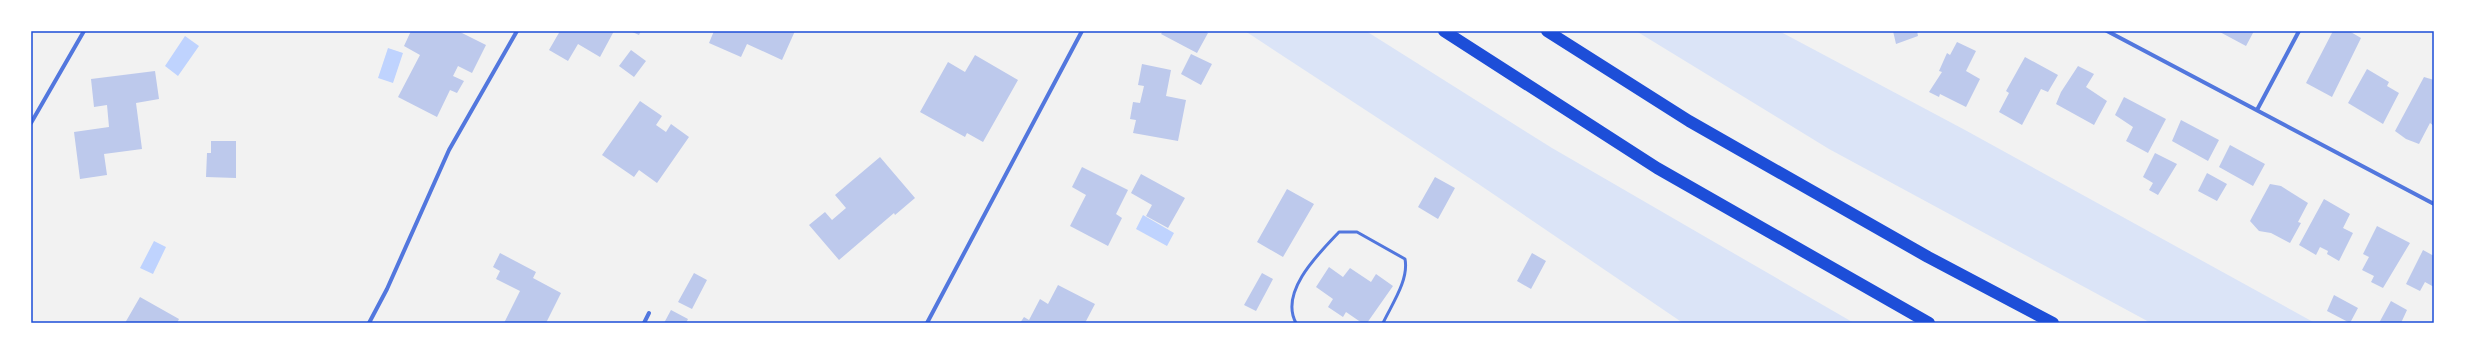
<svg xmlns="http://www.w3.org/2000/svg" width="2465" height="354" font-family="'PT Sans',sans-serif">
  <rect width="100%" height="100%" fill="#f2f2f2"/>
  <path fill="#dbe4f7" d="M 1245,31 L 1366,31 L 1552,148 L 1854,323 L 1683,323 L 1474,181 Z
    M 1636,31 L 1779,31 L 1965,130 L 2315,323 L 2151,323 L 1829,149 Z"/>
  <path fill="#bfd3fe" d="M 185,36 L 199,46 L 178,76 L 165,66 Z
    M 388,48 L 403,53 L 393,83 L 378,78 Z
    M 1143,215 L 1174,233 L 1167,246 L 1136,229 Z
    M 154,241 L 166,247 L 153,274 L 140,268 Z"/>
  <path fill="#bdc9ec" d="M 411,31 L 458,31 L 486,45 L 472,73 L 458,66 L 453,76 L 464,81 L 457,93 L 450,90 L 437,117 L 398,97 L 420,55 L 404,46 Z
    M 560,31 L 614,31 L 600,57 L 578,44 L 568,61 L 549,50 Z
    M 630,31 L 641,31 L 639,35 Z
    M 714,31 L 795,31 L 782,60 L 747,44 L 741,57 L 709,43 Z
    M 1163,31 L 1204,31 L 1208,33 L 1197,53 L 1161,34 Z
    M 1893,31 L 1917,31 L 1918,36 L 1896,44 Z
    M 2218,31 L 2254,31 L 2246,46 Z
    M 2333,31 L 2349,31 L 2361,38 L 2332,97 L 2306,83 Z
    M 1957,42 L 1976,51 L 1966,71 L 1980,79 L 1966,107 L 1940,94 L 1939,97 L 1929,92 L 1942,72 L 1939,71 L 1947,53 L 1950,55 Z
    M 631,50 L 646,61 L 634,77 L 619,66 Z
    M 1191,54 L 1212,64 L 1201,85 L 1181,74 Z
    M 975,55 L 1018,80 L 983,142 L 967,133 L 965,137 L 920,112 L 948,62 L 965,72 Z
    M 2025,57 L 2058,75 L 2048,92 L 2041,89 L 2022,125 L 1999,112 L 2009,93 L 2006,91 Z
    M 1142,64 L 1171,70 L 1166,96 L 1186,100 L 1178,141 L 1133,133 L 1136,120 L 1130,119 L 1133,102 L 1140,103 L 1144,86 L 1138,85 Z
    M 2078,66 L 2094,74 L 2086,87 L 2107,101 L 2094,125 L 2056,104 L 2061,92 Z
    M 2367,69 L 2389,82 L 2387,86 L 2399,93 L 2383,124 L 2348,103 Z
    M 155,71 L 159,99 L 136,103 L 142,149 L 104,154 L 107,175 L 80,179 L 74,132 L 109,127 L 107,105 L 94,107 L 91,79 Z
    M 2424,77 L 2434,80 L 2434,126 L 2430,123 L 2419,144 L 2406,139 L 2395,131 Z
    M 2124,97 L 2166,119 L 2148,153 L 2126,141 L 2133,127 L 2115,115 Z
    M 640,101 L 662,116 L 656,125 L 666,132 L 671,124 L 689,137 L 657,183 L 639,170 L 634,177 L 602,155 Z
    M 2181,120 L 2219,140 L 2208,161 L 2172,141 Z
    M 211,141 L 236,141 L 236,178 L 206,177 L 207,153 L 211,153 Z
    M 2230,145 L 2265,164 L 2253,186 L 2219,167 Z
    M 2155,153 L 2177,164 L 2158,195 L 2149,190 L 2153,183 L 2143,177 Z
    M 880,157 L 915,198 L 895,215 L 894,213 L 839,260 L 809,225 L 825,212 L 832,220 L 846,208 L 835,195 Z
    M 1082,167 L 1128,190 L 1116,214 L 1122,218 L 1108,246 L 1070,226 L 1086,195 L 1072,187 Z
    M 2207,173 L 2227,184 L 2217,201 L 2198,191 Z
    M 1141,174 L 1185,198 L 1168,228 L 1146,216 L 1152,205 L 1131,193 Z
    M 1435,177 L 1455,188 L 1438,219 L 1418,207 Z
    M 2270,184 L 2281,186 L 2308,203 L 2298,222 L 2301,223 L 2290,243 L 2271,233 L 2259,231 L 2250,221 Z
    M 1287,189 L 1314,204 L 1283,257 L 1257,242 Z
    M 2324,199 L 2350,214 L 2343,228 L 2353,233 L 2339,261 L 2327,254 L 2328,251 L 2320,247 L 2316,255 L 2299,245 Z
    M 2377,226 L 2410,243 L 2383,288 L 2371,282 L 2374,276 L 2362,270 L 2369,257 L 2363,254 Z
    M 2423,250 L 2434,256 L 2434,287 L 2425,282 L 2420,291 L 2406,284 Z
    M 500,253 L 536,272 L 533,278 L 561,293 L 546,323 L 504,323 L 520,291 L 496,279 L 500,271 L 493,267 Z
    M 1532,253 L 1546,261 L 1531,289 L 1517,281 Z
    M 1329,267 L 1343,277 L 1350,268 L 1371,282 L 1376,274 L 1393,286 L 1367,323 L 1362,323 L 1346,312 L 1343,317 L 1328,307 L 1333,299 L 1316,287 Z
    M 694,273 L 707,280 L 692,309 L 678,302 Z
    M 1262,273 L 1273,279 L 1256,311 L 1244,305 Z
    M 1058,285 L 1095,304 L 1085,323 L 1020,323 L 1024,317 L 1029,320 L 1040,299 L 1048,304 Z
    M 2334,295 L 2358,308 L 2350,323 L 2327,311 Z
    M 140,297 L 179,319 L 177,323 L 125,323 Z
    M 2391,301 L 2407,310 L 2401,323 L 2379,323 Z
    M 671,310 L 688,319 L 686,323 L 664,323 Z"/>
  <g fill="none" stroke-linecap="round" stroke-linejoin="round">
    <path stroke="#5277de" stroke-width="3" d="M 1296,323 C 1279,292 1319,253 1339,232 L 1357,232 L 1405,259 C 1409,280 1392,304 1383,323"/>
    <path stroke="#5277de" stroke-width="4" d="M 2107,31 L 2434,204
      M 2257,110 L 2299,31
      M 31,123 L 84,31
      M 369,323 L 387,289 L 449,150 L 517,31
      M 644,323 L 649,313
      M 927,323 L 1082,31"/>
    <path stroke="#1d4ed8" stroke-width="12" d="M 1444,31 L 1657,168 L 1929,323
      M 1547,31 L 1689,121 L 1928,257 L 2053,323"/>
  </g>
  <rect width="2465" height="354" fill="none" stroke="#ffffff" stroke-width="64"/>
  <rect x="32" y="32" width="2401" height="290" fill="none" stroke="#1d4ed8" stroke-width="1.5"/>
</svg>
